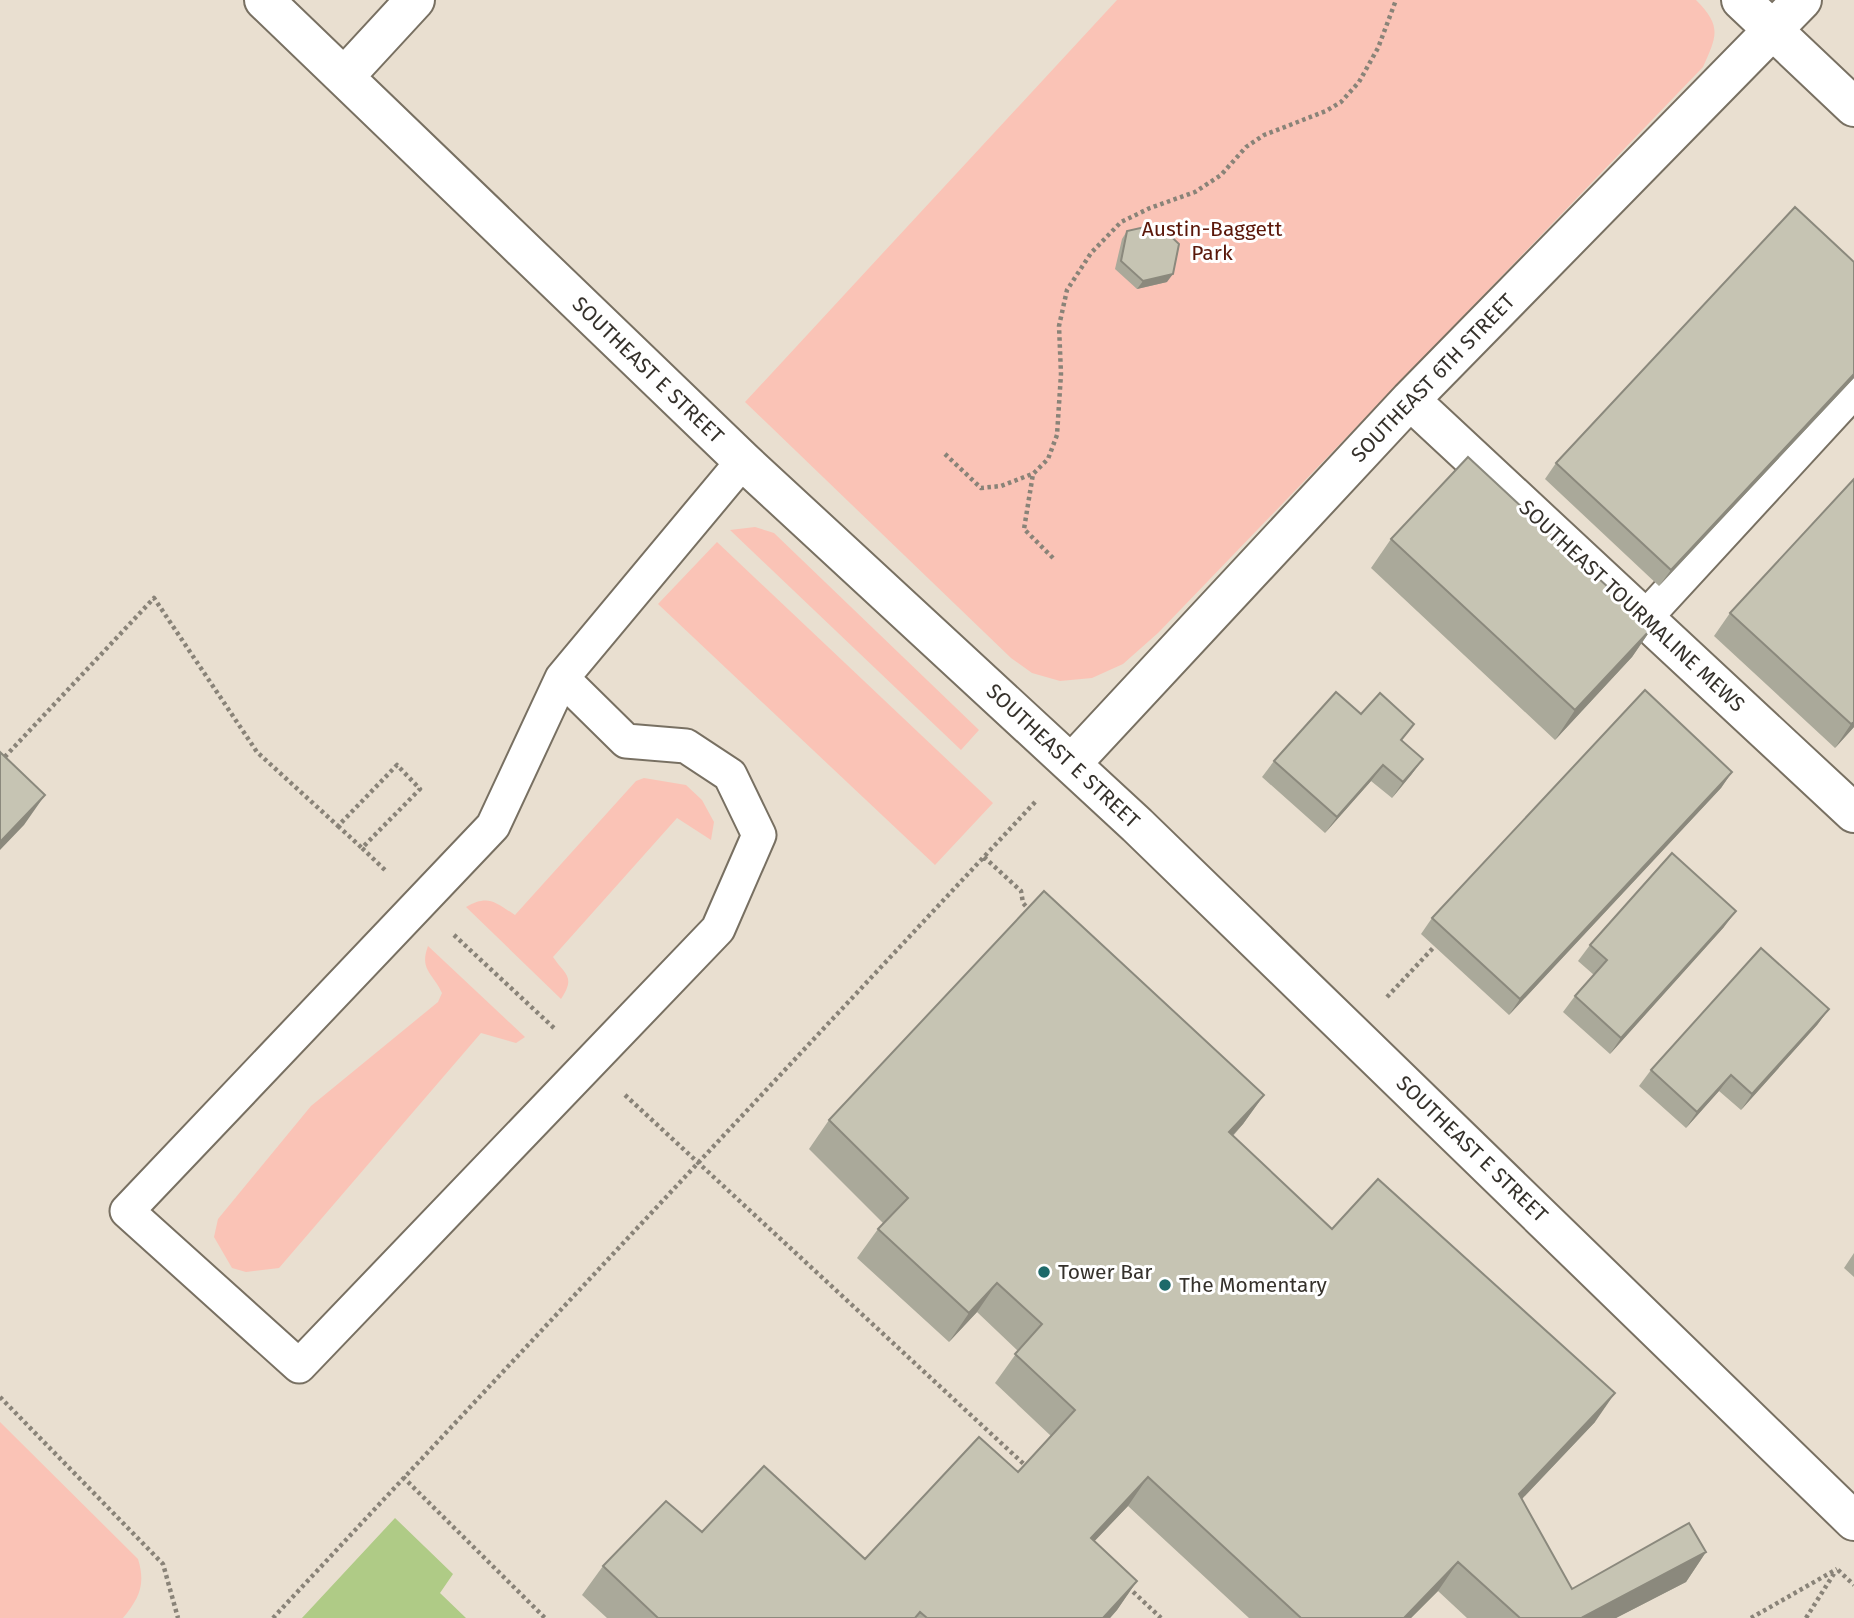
<svg xmlns="http://www.w3.org/2000/svg" width="1854" height="1618" font-family="'Fira Sans',sans-serif">
  <rect width="100%" height="100%" fill="#e9dfd0"/>
  <path fill="#fac3b6" d="M 1117,0 L 1696,0 C 1722,26 1717,36 1703,67 L 1158,633 L 1123,664 L 1092,678 L 1060,681 L 1032,673 L 1011,658 L 745,402 Z
    M 755,527 L 774,533 L 979,730 L 961,750 L 730,530 Z
    M 717,542 L 993,803 L 935,865 L 658,604 Z
    M 644,778 L 686,785 L 702,800 L 714,822 L 711,840 L 677,818 L 553,957 C 565,975 576,976 561,999 L 466,907 C 488,894 495,902 515,915 L 636,781 Z
    M 428,946 L 525,1037 L 516,1043 L 481,1033 L 279,1268 L 246,1272 L 232,1268 L 214,1237 L 218,1219 L 311,1106 L 438,1002 L 442,993 C 433,973 419,970 428,946 Z
    M 0,1422 L 138,1559 C 146,1585 139,1598 123,1618 L 0,1618 Z"/>
  <path fill="#afcb86" d="M 395,1518 L 453,1574 L 440,1593 L 466,1618 L 302,1618 Z"/>
  <g fill="none" stroke-linecap="round" stroke-linejoin="round">
    <g stroke="#787062" stroke-width="37">
      <path id="service" d="M 1645,618 L 1854,391
        M 562,678 L 626,741 L 686,746 L 730,775 L 759,835 L 718,929 L 299,1366 L 127,1211 L 493,826 L 562,678 L 743,461"/>
    </g>
    <g stroke="#787062" stroke-width="42">
      <path id="minor" d="M 264,0 L 743,461 L 1137,825 L 1854,1521
        M 1741,0 L 1854,107
        M 344,77 L 415,0
        M 1410,400 L 1854,813
        M 1072,763 L 1410,400 L 1802,0"/>
    </g>
    <path stroke="#898378" stroke-width="4.5" stroke-dasharray="3.5 3.5" stroke-linecap="butt" d="M 945,454 L 981,488 L 1001,486 L 1032,474
      M 1053,558 L 1024,529 L 1033,474 L 1048,459 L 1057,435 L 1061,374 L 1059,326 L 1067,290 L 1091,253 L 1121,222 L 1150,208 L 1195,192 L 1221,175 L 1246,147 L 1264,135 L 1326,111 L 1341,102 L 1359,82 L 1378,48 L 1396,0
      M 0,762 L 154,598 L 257,752 L 338,826 L 397,765 L 420,789 L 362,848 L 386,871
      M 338,826 L 362,848
      M 984,857 L 1021,891 L 1023,903 L 1032,913
      M 454,935 L 555,1029
      M 1387,997 L 1434,947
      M 625,1095 L 1027,1467
      M 0,1397 L 163,1564 L 178,1618
      M 403,1477 L 545,1618
      M 1838,1570 L 1854,1585
      M 1128,1587 L 1161,1618
      M 273,1618 L 1037,800
      M 1751,1618 L 1837,1569
      M 1806,1618 L 1835,1572"/>
    <use href="#service" stroke="#fff" stroke-width="33"/>
    <use href="#minor" stroke="#fff" stroke-width="38"/>
  </g>
  <path fill="#aaa99a" d="M 1127,231 L 1167,282 L 1137,289 L 1115,269 L 1122,239 Z
    M 1854,262 L 1854,378 L 1659,586 L 1545,479 L 1556,463 Z
    M 1854,479 L 1854,727 L 1835,748 L 1714,636 L 1730,613 Z
    M 1391,539 L 1652,628 L 1632,657 L 1555,740 L 1371,568 Z
    M 1361,714 L 1402,741 L 1423,759 L 1411,775 L 1392,798 L 1371,781 L 1325,833 L 1262,777 L 1274,761 Z
    M 1732,772 L 1721,788 L 1509,1015 L 1421,934 L 1432,918 Z
    M 1724,927 L 1610,1054 L 1563,1012 L 1575,996 L 1594,975 L 1578,961 L 1590,945 Z
    M 1829,1009 L 1817,1025 L 1741,1110 L 1719,1091 L 1686,1128 L 1639,1086 L 1651,1070 Z
    M 1264,1095 L 1243,1124 L 1233,1136 L 1332,1229 L 1595,1422 L 1522,1499 L 1572,1589 L 1706,1552 L 1686,1582 L 1616,1618 L 1467,1618 L 1438,1591 L 1411,1618 L 1249,1618 L 1128,1506 L 1094,1541 L 1137,1581 L 1117,1610 L 1110,1618 L 607,1618 L 582,1595 L 603,1566 L 702,1532 L 865,1559 L 1018,1472 L 1051,1436 L 995,1383 L 1018,1351 L 977,1312 L 949,1342 L 857,1258 L 878,1229 L 883,1223 L 809,1149 L 829,1120 Z
    M 1854,1253 L 1854,1277 L 1844,1268 Z"/>
  <path fill="#8b897d" d="M 1173,274 L 1167,282 L 1137,289 L 1143,281 Z
    M 1854,374 L 1854,378 L 1659,586 L 1671,570 Z
    M 1652,628 L 1632,657 L 1555,740 L 1575,710 Z
    M 1854,722 L 1854,727 L 1835,748 L 1851,724 Z
    M 1423,759 L 1411,775 L 1392,798 L 1403,782 Z
    M 1383,765 L 1371,781 L 1325,833 L 1337,817 Z
    M 1732,772 L 1721,788 L 1509,1015 L 1520,999 Z
    M 45,795 L 24,825 L 0,850 L 0,842 Z
    M 1736,911 L 1724,927 L 1610,1054 L 1621,1038 Z
    M 1829,1009 L 1817,1025 L 1741,1110 L 1752,1094 Z
    M 1731,1075 L 1719,1091 L 1686,1128 L 1697,1112 Z
    M 1264,1095 L 1243,1124 L 1209,1161 L 1229,1132 Z
    M 997,1283 L 977,1312 L 949,1342 L 969,1313 Z
    M 1615,1393 L 1595,1422 L 1499,1523 L 1519,1494 Z
    M 1148,1477 L 1128,1506 L 1070,1567 L 1091,1538 Z
    M 1706,1552 L 1686,1582 L 1616,1618 L 1582,1618 Z
    M 1458,1562 L 1438,1591 L 1411,1618 L 1404,1618 Z
    M 1137,1581 L 1117,1610 L 1110,1618 L 1103,1618 Z"/>
  <path fill="#c6c4b3" stroke="#8b897d" stroke-width="2" d="M 1795,207 L 1854,262 L 1854,374 L 1671,570 L 1556,463 Z
    M 1158,224 L 1179,244 L 1173,274 L 1143,281 L 1121,261 L 1127,231 Z
    M 1468,457 L 1652,628 L 1575,710 L 1391,539 Z
    M 1854,479 L 1854,722 L 1851,724 L 1730,613 Z
    M 1645,690 L 1732,772 L 1520,999 L 1432,918 Z
    M 1336,692 L 1361,714 L 1380,693 L 1414,724 L 1401,740 L 1423,759 L 1403,782 L 1383,765 L 1337,817 L 1274,761 Z
    M 0,752 L 45,795 L 0,842 Z
    M 1672,853 L 1736,911 L 1621,1038 L 1575,996 L 1607,960 L 1590,945 Z
    M 1044,891 L 1264,1095 L 1229,1132 L 1332,1229 L 1378,1179 L 1615,1393 L 1519,1494 L 1572,1589 L 1689,1523 L 1706,1552 L 1583,1617 L 1584,1618 L 1520,1618 L 1458,1562 L 1404,1618 L 1301,1618 L 1148,1477 L 1091,1538 L 1137,1581 L 1103,1618 L 927,1618 L 920,1612 L 915,1618 L 658,1618 L 603,1566 L 666,1501 L 702,1532 L 764,1466 L 865,1559 L 979,1437 L 1018,1472 L 1075,1410 L 1015,1354 L 1042,1324 L 997,1283 L 969,1313 L 878,1229 L 908,1198 L 829,1120 Z
    M 1761,948 L 1829,1009 L 1752,1094 L 1731,1075 L 1697,1112 L 1651,1070 Z"/>
  <g fill="#1d6a6a" stroke="#fff" stroke-width="2.5">
    <circle cx="1044" cy="1272" r="7"/>
    <circle cx="1165" cy="1285" r="7"/>
  </g>
  <g text-anchor="middle" stroke-width="6" stroke-linejoin="round" paint-order="stroke">
    <g font-size="21" fill="#5a1709" stroke="#fff">
      <text x="1212" y="236">Austin-Baggett<tspan x="1212" dy="24">Park</tspan></text>
    </g>
    <g font-size="21" fill="#35312b" stroke="#fff">
      <text transform="translate(648 370) rotate(44)" y="7">SOUTHEAST E STREET</text>
      <text transform="translate(1433 378) rotate(-46)" y="7">SOUTHEAST 6TH STREET</text>
      <text transform="translate(1632 606) rotate(43)" y="7">SOUTHEAST TOURMALINE MEWS</text>
      <text transform="translate(1063 756) rotate(43)" y="7">SOUTHEAST E STREET</text>
      <text transform="translate(1472 1149) rotate(44)" y="7">SOUTHEAST E STREET</text>
    </g>
    <g font-size="21" fill="#35312b" stroke="#fff" text-anchor="start">
      <text x="1058" y="1279">Tower Bar</text>
      <text x="1179" y="1292">The Momentary</text>
    </g>
  </g>
</svg>
